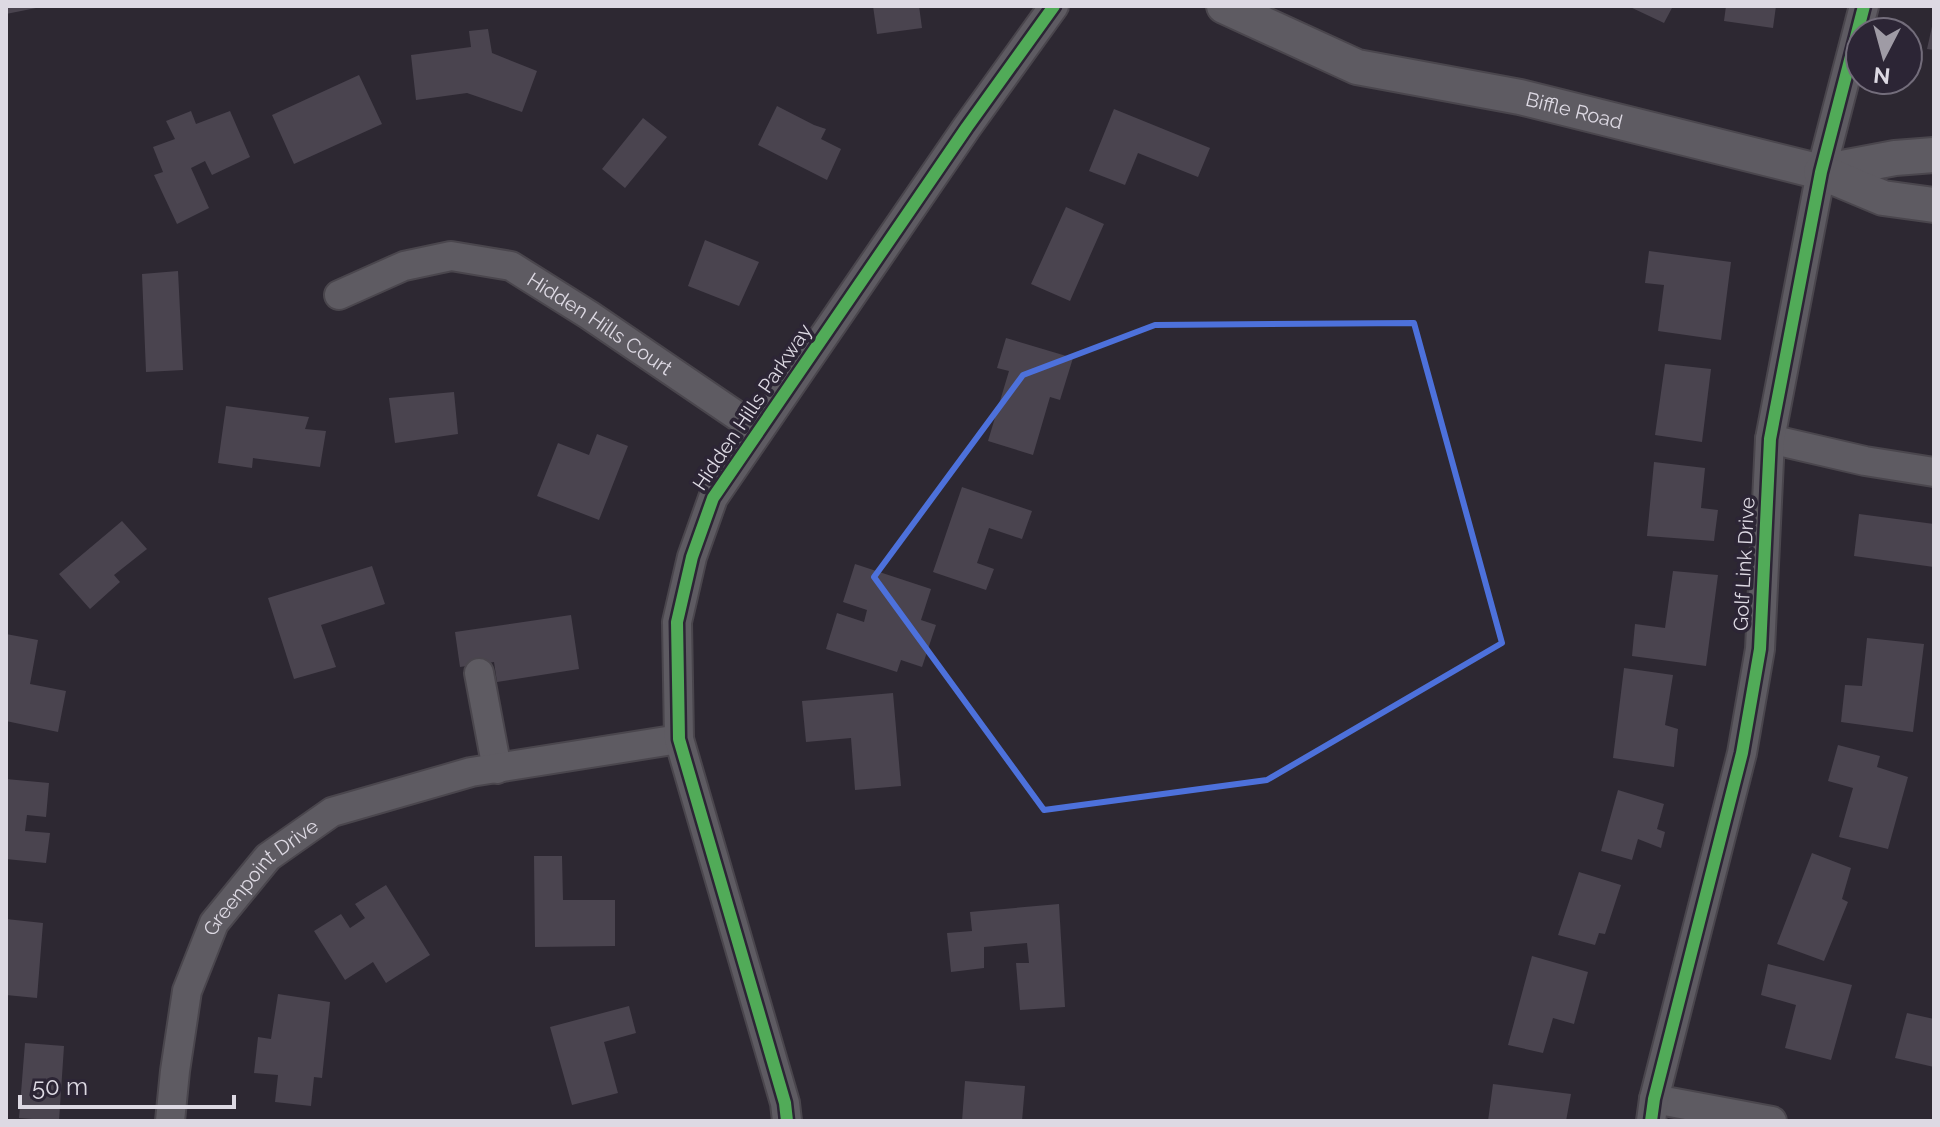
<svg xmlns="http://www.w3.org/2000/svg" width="1940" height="1127" font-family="Raleway,sans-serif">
  <rect width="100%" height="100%" fill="#2d2832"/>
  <path fill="#4a444f" d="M 6,6 L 41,6 L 41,7 L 6,14 Z
    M 873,6 L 919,6 L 922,28 L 877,34 Z
    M 1628,6 L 1673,6 L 1664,23 Z
    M 1726,6 L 1776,6 L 1773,28 L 1724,21 Z
    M 1933,22 L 1934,22 L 1934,50 L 1927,49 Z
    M 488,29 L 492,53 L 537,71 L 522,112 L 467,93 L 416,100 L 411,55 L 471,47 L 469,31 Z
    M 359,75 L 382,124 L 294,164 L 272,115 Z
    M 777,106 L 814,125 L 826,129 L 821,139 L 841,149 L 827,180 L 758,145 Z
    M 1114,109 L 1210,148 L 1198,177 L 1138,153 L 1125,185 L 1089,171 Z
    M 191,111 L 196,124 L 230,111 L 250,157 L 212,175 L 205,161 L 191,168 L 209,208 L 177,224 L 154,175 L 163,172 L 153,147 L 175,139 L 166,121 Z
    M 643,118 L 667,137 L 625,188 L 602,169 Z
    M 1066,207 L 1104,224 L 1070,301 L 1031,284 Z
    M 705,240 L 759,262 L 739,306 L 688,286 Z
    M 1649,251 L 1731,262 L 1721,340 L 1658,331 L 1664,285 L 1645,283 Z
    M 178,271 L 183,370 L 146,372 L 142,274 Z
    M 1006,338 L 1073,358 L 1060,400 L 1050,397 L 1033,455 L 988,441 L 1009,371 L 997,368 Z
    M 1665,364 L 1711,369 L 1702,442 L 1655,435 Z
    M 454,392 L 458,434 L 395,443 L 389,398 Z
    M 226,406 L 309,417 L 305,429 L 326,431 L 320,467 L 253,458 L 252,468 L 218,463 Z
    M 597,434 L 628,446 L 599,520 L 537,496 L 558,443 L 589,455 Z
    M 1654,462 L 1705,468 L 1701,508 L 1718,510 L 1714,541 L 1647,536 Z
    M 962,487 L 1032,511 L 1022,539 L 989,528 L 977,563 L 994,569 L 986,590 L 933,572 Z
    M 1859,514 L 1934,524 L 1934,567 L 1854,556 Z
    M 122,521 L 147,549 L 114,575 L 120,582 L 90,609 L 59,574 Z
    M 855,564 L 931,589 L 921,620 L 936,625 L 922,667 L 901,660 L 897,672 L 826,649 L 837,613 L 864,622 L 867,610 L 843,602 Z
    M 372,566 L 385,604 L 321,625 L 336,667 L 294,679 L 268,598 Z
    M 1673,571 L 1718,575 L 1706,666 L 1632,656 L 1635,624 L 1665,628 Z
    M 571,615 L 579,669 L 497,682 L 494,662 L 460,667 L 455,632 Z
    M 6,634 L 38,640 L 30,684 L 66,691 L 58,732 L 6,721 Z
    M 1867,638 L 1924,644 L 1913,732 L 1841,722 L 1845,685 L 1862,686 Z
    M 1624,668 L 1673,675 L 1665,725 L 1678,729 L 1674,767 L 1613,758 Z
    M 893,693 L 901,786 L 855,790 L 851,738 L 806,742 L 802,701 Z
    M 1838,745 L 1880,756 L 1877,767 L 1908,777 L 1888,849 L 1839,837 L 1853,788 L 1828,781 Z
    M 6,779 L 49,783 L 46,817 L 27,815 L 25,831 L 50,833 L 46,863 L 6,859 Z
    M 1618,790 L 1664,804 L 1657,829 L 1665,832 L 1661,848 L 1638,839 L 1632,860 L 1601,851 Z
    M 1812,853 L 1851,868 L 1842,899 L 1848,902 L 1824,961 L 1777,944 Z
    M 534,856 L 562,856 L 563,900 L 615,900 L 615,946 L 535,947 Z
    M 1579,872 L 1621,885 L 1605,934 L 1599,933 L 1595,945 L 1558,935 Z
    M 386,885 L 430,955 L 386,983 L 373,962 L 345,980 L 314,931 L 341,914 L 350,928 L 365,918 L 355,904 Z
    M 1059,904 L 1065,1007 L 1020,1010 L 1016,963 L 1029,963 L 1027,943 L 984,947 L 984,968 L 951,972 L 947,933 L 972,931 L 970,912 Z
    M 6,919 L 43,923 L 37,998 L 6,995 Z
    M 1532,956 L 1588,972 L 1574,1024 L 1553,1018 L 1543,1053 L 1508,1045 Z
    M 1768,964 L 1852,985 L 1831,1060 L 1785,1048 L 1796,1005 L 1761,995 Z
    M 278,994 L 330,1002 L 322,1078 L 314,1077 L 311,1106 L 275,1102 L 278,1075 L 254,1073 L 258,1037 L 271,1039 Z
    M 629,1006 L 636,1033 L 604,1042 L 618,1093 L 572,1105 L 550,1027 Z
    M 1907,1013 L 1934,1019 L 1934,1067 L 1895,1058 Z
    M 25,1043 L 64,1046 L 59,1121 L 19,1118 Z
    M 965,1081 L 1025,1086 L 1022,1121 L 962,1121 Z
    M 1493,1084 L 1571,1094 L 1566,1121 L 1488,1121 Z"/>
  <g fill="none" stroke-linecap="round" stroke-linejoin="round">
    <g stroke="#4a464d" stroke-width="32">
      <g id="minor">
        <path id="s1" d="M 339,295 L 404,266 L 451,256 L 511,266 L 589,315 L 758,430"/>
        <path d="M 1770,439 L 1865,461 L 1934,472"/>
        <path d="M 479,673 L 497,769"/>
        <path d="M 1654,1099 L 1772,1121"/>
        <path id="s2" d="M 170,1121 L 175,1071 L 187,991 L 214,923 L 268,857 L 332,812 L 471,772 L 679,739"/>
        <path d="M 787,1121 L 785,1103 L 679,739 L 677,622 L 692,557 L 713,498 L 967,127 L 1054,6"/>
        <path d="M 1651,1121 L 1654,1099 L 1742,753 L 1760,649 L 1770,439 L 1821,172 L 1864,6"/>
      </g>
    </g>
    <g stroke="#4a464d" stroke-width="38">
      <g id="tertiary">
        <path id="s3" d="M 1224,6 L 1357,67 L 1520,97 L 1821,172 L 1895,158 L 1934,155"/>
        <path d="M 1821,172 L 1883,198 L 1934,205"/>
      </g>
    </g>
    <use href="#minor" stroke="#5e5b62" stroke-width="28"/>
    <use href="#tertiary" stroke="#5e5b62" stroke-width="34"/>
    <g stroke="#2c2535" stroke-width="17">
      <path id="cycleway" d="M 787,1121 L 785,1103 L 679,739 L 677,622 L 692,557 L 713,498 L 967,127 L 1054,6
        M 1651,1121 L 1654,1099 L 1742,753 L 1760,649 L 1770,439 L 1821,172 L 1864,6"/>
    </g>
    <use href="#cycleway" stroke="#51ab58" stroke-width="12"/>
  </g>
  <path fill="none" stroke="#4d71db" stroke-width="6" stroke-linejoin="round" d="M 1414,323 L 1502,643 L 1267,780 L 1044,810 L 874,577 L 1023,375 L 1155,325 Z"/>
  <g text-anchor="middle" stroke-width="7" stroke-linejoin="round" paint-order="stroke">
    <g font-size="20" fill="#ddd9e3" stroke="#2c2535">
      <text dy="7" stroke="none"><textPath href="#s3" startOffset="368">Biffle Road</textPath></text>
      <text dy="7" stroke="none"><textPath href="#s1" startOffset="286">Hidden Hills Court</textPath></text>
      <text transform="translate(752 407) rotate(-56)" y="7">Hidden Hills Parkway</text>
      <text transform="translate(1744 564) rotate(-87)" y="7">Golf Link Drive</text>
      <text dy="7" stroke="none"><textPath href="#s2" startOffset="270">Greenpoint Drive</textPath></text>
    </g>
  </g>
  <rect width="1940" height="1127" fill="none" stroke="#ddd9e3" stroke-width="16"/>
  <g transform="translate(1884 56) rotate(186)"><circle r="38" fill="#2c2535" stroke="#736d7b" stroke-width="2"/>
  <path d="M0-6L14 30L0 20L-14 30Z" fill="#9f9ba5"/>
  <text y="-12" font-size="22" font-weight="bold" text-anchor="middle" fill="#ddd9e3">N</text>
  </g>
  <path d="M20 1095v12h214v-12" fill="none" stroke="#ddd9e3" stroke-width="4"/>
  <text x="32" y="1095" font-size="24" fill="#ddd9e3" stroke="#2c2535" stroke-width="6" paint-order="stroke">50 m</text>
</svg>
